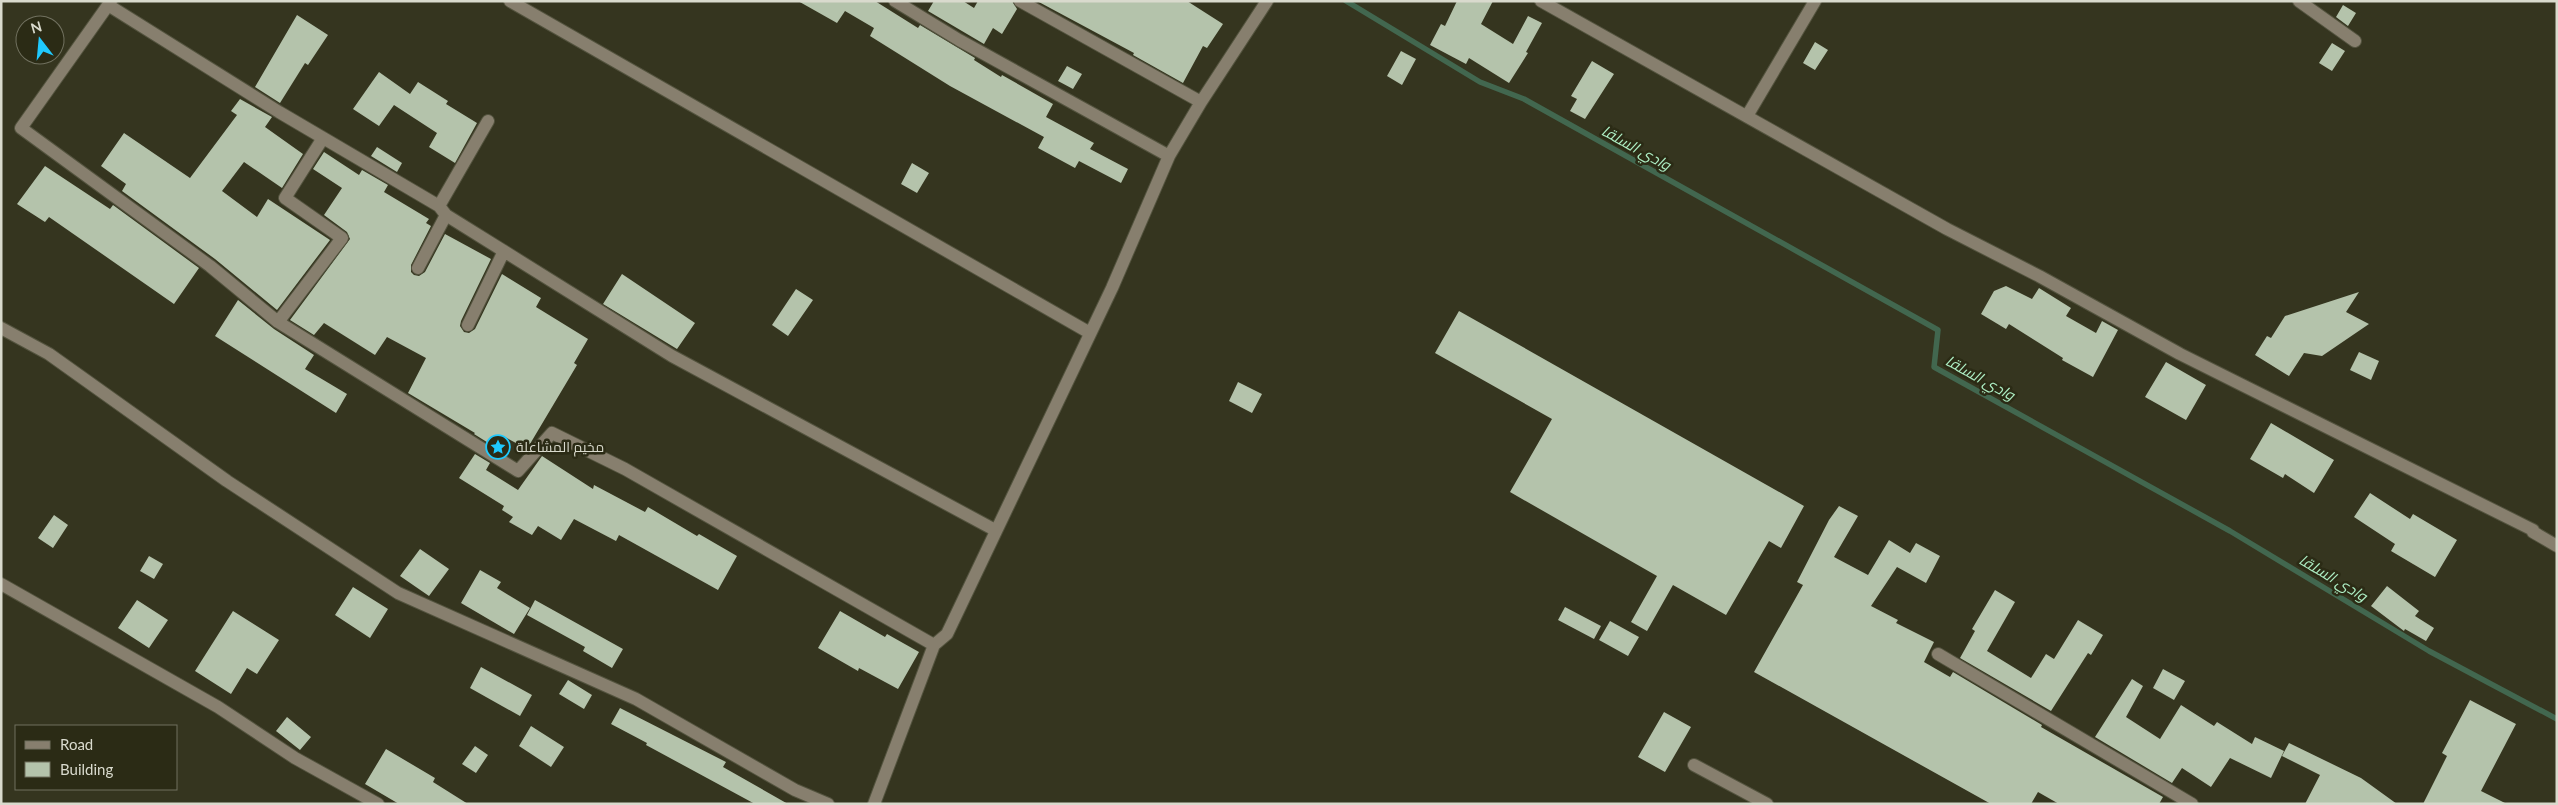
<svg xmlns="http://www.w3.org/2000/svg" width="2558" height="805" font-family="Lato,Cairo,sans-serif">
  <rect width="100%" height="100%" fill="#35351f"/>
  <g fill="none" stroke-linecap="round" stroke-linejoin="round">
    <path stroke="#42674f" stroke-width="5.5" d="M 1346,1 L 1480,82 L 1524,99 L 1938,330 L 1934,367 L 2230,531 L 2429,651 L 2557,719"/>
  </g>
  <path fill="#b4c3ab" d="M 798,1 L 875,1 L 918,28 L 920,25 L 975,58 L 974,60 L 1001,77 L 1002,75 L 1053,104 L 1046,117 L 1094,143 L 1090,149 L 1128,169 L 1121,183 L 1079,161 L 1075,168 L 1038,148 L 1044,137 L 950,86 L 870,36 L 874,28 L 845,11 L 837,23 Z
    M 934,1 L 963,1 L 974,8 L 978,1 L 1012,1 L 1017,9 L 1002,34 L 993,28 L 984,44 L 928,11 Z
    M 1037,1 L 1187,1 L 1223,24 L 1207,48 L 1203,46 L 1183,83 L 1133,55 L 1134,53 Z
    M 1457,1 L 1493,1 L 1481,24 L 1513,44 L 1528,16 L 1542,23 L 1526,52 L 1528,53 L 1509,83 L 1469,58 L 1466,64 L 1430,45 L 1441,24 L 1445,26 Z
    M 2343,5 L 2356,13 L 2348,26 L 2336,17 Z
    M 297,15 L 328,35 L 308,65 L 305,63 L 280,103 L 255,87 Z
    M 1815,42 L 1828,50 L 1815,70 L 1803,63 Z
    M 2332,43 L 2345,51 L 2332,71 L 2319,63 Z
    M 1401,51 L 1416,59 L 1402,85 L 1387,76 Z
    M 1592,61 L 1614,74 L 1585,119 L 1570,111 L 1577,99 L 1571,96 Z
    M 1067,66 L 1082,74 L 1073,89 L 1058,81 Z
    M 379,72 L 410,94 L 418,82 L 448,101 L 446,104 L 477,123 L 455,163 L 429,147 L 437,133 L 394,105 L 379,126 L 353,109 Z
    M 240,99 L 272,117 L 265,127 L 303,154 L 282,188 L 244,162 L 222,191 L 257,217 L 268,199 L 330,240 L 277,310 L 215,259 L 122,191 L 126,184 L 101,166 L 124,133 L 190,178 L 237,115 L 231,111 Z
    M 377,147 L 402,163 L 397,172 L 371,156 Z
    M 324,152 L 359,175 L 362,170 L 388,185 L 384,192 L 429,219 L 426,223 L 431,226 L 411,265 L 411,272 L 414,275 L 419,276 L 425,272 L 445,234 L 491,259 L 461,321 L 460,326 L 464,332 L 469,333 L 475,329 L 502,274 L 541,298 L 536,307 L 588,339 L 574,363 L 577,365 L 527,449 L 505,437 L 498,449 L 474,434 L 475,433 L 408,393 L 426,358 L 387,337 L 375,355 L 324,323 L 314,335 L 290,320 L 350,239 L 347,232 L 324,215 L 342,188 L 313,169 Z
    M 912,163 L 929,173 L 917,193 L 901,184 Z
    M 45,166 L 110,209 L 113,205 L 199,268 L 174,304 L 49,217 L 45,222 L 17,204 Z
    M 622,274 L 695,323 L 677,349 L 603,304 Z
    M 2006,286 L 2032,299 L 2039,288 L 2071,308 L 2066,316 L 2096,333 L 2102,321 L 2118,330 L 2093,377 L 2062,360 L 2063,358 L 2009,324 L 2006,329 L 1981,314 L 1994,291 Z
    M 796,289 L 813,300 L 788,336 L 772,325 Z
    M 2359,292 L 2346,312 L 2369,324 L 2322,356 L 2304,353 L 2289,376 L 2255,355 L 2267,336 L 2271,338 L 2285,316 Z
    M 238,300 L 274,329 L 314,355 L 305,369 L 347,394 L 336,413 L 215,336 Z
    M 1459,311 L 1804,506 L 1781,548 L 1769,541 L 1726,615 L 1673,585 L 1647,631 L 1631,622 L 1657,576 L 1510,492 L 1552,419 L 1435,353 Z
    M 2359,352 L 2379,361 L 2371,380 L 2350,370 Z
    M 2166,362 L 2206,385 L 2186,420 L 2145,397 Z
    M 1238,382 L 1262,394 L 1252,413 L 1229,401 Z
    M 2271,423 L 2334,460 L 2314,493 L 2285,474 L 2283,478 L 2250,459 Z
    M 475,454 L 490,463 L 486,470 L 518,490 L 542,456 L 593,489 L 594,485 L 645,512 L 648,507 L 697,536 L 699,534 L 737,556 L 718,590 L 619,535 L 616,541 L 574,519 L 561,540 L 538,526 L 532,535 L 509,522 L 513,517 L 502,510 L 504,506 L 459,478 Z
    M 2370,493 L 2410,519 L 2413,514 L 2457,540 L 2435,577 L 2391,551 L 2395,544 L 2354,517 Z
    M 1839,506 L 1858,516 L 1834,557 L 1868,575 L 1889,540 L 1910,553 L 1916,543 L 1940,556 L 1926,583 L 1897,567 L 1871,606 L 1898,620 L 1896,623 L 1934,642 L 1924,662 L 1950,677 L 1953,672 L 2042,725 L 2041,727 L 2163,797 L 2159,804 L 2059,804 L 2038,792 L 2031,804 L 1991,804 L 1754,672 L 1803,585 L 1797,582 L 1829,520 Z
    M 54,515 L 68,525 L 53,548 L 38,538 Z
    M 420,549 L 449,569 L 429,596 L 400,576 Z
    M 149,556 L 163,564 L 154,579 L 140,571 Z
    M 480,570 L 501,582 L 497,588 L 530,608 L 514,634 L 461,603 Z
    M 2387,586 L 2419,611 L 2415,616 L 2434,628 L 2426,641 L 2405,629 L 2404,631 L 2371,606 Z
    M 353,587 L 388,609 L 370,638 L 335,615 Z
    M 1995,590 L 2015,602 L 1987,651 L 2031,678 L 2046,654 L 2054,659 L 2078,620 L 2103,635 L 2091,655 L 2088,653 L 2051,711 L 1960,658 L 1975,631 L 1972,629 Z
    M 137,600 L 168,620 L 149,648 L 118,628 Z
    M 535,600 L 623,649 L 612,668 L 583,651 L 585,647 L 527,615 Z
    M 1565,607 L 1601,626 L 1594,639 L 1558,620 Z
    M 233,611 L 279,640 L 257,674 L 247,668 L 231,694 L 195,671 Z
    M 840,611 L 885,637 L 887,634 L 919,652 L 898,689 L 859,668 L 858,671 L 818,648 Z
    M 1610,621 L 1639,637 L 1628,656 L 1599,640 Z
    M 481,667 L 532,695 L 520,716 L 470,688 Z
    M 2163,669 L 2185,681 L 2174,700 L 2153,688 Z
    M 2132,679 L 2143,686 L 2126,717 L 2160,739 L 2181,705 L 2214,726 L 2217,722 L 2252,744 L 2255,737 L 2284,751 L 2271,778 L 2230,758 L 2211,787 L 2182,768 L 2172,783 L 2095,737 Z
    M 568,680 L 592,695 L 584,709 L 559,694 Z
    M 2470,700 L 2516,724 L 2481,791 L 2507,804 L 2423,804 L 2447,756 L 2442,753 Z
    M 620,708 L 726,762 L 723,767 L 788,804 L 755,804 L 646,745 L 647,743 L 611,724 Z
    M 1664,712 L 1691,727 L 1665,772 L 1638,757 Z
    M 287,717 L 311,737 L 300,750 L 276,731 Z
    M 531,726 L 564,747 L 551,767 L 519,746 Z
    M 2289,743 L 2361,778 L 2397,804 L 2305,804 L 2320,775 L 2282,756 Z
    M 475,746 L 488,755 L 476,773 L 462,764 Z
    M 386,749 L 435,778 L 433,782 L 468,804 L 399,804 L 365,784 Z"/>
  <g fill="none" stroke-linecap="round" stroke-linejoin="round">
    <g stroke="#53533e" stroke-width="14">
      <path id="minor" d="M 111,1 L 21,128 L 210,266 L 278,322 L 518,471 L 552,433 L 625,469 L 934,645
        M 510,1 L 1090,333
        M 895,1 L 959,40 L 1169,156
        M 1020,1 L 1201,102
        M 1541,1 L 1947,229 L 2039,276 L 2180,354 L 2533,530 L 2533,532 L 2557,546
        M 2299,1 L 2355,41
        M 108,5 L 279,112 L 439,206 L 446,215 L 672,356 L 995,530
        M 1747,116 L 1815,1
        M 439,206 L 488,121
        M 418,268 L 446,215
        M 278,322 L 342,238 L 285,198 L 323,138
        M 468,325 L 504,251
        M 1,328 L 49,354 L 227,481 L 398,593 L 636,699 L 795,790 L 828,804
        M 1,584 L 218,707 L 295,758 L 378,804
        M 1938,654 L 2192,804
        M 1694,765 L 1767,804
        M 874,804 L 934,645 L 947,634 L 1112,288 L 1169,156 L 1201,102 L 1267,1"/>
    </g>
    <use href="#minor" stroke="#877f6e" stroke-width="12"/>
  </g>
  <defs>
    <g id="sight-ring" transform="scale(1.25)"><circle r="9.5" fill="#2b2b15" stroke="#1fc9fd" stroke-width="1.5"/><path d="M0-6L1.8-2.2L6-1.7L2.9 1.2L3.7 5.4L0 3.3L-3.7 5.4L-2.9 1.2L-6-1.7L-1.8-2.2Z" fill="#1fc9fd"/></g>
  </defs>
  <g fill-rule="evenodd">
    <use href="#sight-ring" x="498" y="447"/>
  </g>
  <g text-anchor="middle" stroke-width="5" stroke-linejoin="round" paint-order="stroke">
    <g font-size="14" fill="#d9dacd" stroke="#2b2b15" text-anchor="start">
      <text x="516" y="452">مخيم المشاعلة</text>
    </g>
    <g font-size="15" font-style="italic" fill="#aeefc5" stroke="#2b2b15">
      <text transform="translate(1636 148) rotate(29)" y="5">وادي السلقا</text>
      <text transform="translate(1980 378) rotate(29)" y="5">وادي السلقا</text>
      <text transform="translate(2333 578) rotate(31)" y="5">وادي السلقا</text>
    </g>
  </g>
  <rect width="2558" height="805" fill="none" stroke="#d9dacd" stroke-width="5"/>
  <rect x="15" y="725" width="162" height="65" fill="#2b2b15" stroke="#71715f"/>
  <rect x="25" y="741" width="25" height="8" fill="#877f6e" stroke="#71715f"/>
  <text x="60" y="750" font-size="15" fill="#d9dacd">Road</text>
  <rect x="25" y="762" width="25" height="15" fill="#b4c3ab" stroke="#71715f"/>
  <text x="60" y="775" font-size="15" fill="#d9dacd">Building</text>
  <g transform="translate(40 40) rotate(344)"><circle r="24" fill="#2b2b15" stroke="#71715f"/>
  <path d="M0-4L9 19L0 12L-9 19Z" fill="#1fc9fd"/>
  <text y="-8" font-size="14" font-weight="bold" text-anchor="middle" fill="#d9dacd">N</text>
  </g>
</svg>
